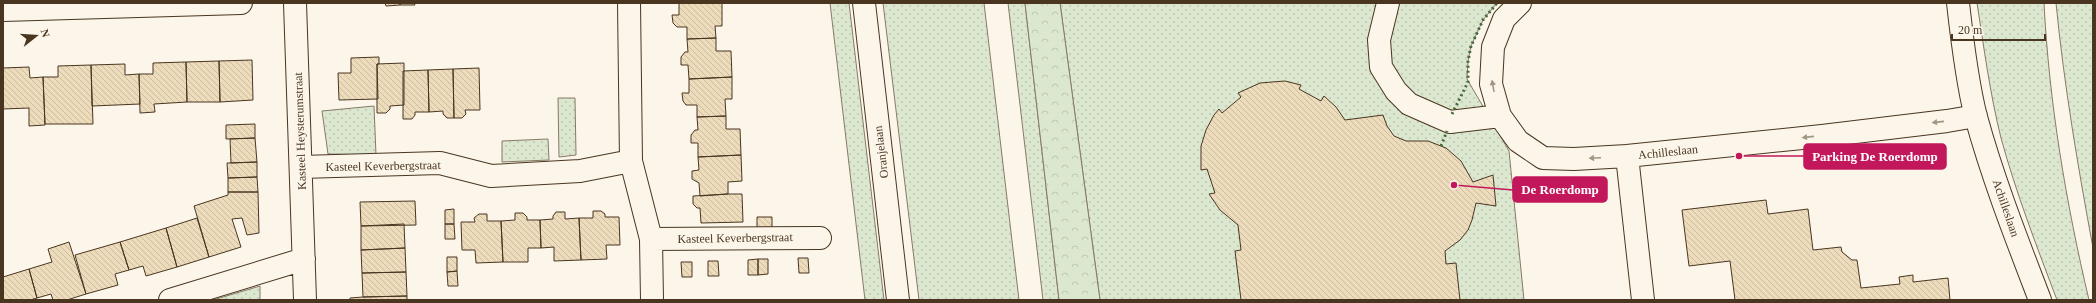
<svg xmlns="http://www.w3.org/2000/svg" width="2096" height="303" font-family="Georgia,serif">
  <defs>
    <pattern id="grass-dots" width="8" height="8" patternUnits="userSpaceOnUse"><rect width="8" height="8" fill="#dce7d0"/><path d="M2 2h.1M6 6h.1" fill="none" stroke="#bec7b2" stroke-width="1.8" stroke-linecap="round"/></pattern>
    <pattern id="forest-crowns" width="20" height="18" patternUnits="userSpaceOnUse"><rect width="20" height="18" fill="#dce7d0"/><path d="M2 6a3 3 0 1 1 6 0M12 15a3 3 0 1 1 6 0" fill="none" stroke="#bec7b2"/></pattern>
    <pattern id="building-back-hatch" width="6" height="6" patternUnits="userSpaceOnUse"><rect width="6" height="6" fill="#ecdcbc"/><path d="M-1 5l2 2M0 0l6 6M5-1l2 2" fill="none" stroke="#ccbda1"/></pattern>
  </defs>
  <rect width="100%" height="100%" fill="#fbf6e9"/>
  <path fill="url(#grass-dots)" stroke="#887966" d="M 830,3 L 849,3 L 884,300 L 865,300 Z
    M 883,3 L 984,3 L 1019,300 L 919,300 Z
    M 1008,3 L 1025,3 L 1059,300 L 1043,300 Z
    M 1060,3 L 1497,3 L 1483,20 L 1471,46 L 1468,61 L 1467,79 L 1509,151 L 1524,300 L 1100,300 Z
    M 1977,3 L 2044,3 C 2049,102 2066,203 2089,300 L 2057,300 C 2037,247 2016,193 2001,138 C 1990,94 1984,48 1977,3 Z
    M 2056,3 L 2093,3 L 2093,248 C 2078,167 2064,85 2056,3 Z
    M 558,98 L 575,98 L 576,155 L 559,157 Z
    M 374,106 L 376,155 L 328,154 L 322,111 Z
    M 548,139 L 549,160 L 502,162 L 502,141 Z
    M 260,286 L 260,300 L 213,300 Z"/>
  <path fill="url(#forest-crowns)" stroke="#887966" d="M 1025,3 L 1060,3 L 1100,300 L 1059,300 Z"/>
  <path fill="url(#building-back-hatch)" stroke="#4a3520" d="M 385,3 L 400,3 L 400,5 L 386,6 Z
    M 400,3 L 414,3 L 415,5 L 400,5 Z
    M 679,3 L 722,3 L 722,26 L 715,26 L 716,38 L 687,39 L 687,27 L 677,27 L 673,23 L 672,15 L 679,15 Z
    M 716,38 L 716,51 L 731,51 L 732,77 L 689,79 L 688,65 L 681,65 L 681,57 L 685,52 L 688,52 L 687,39 Z
    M 379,57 L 379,64 L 377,64 L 378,99 L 339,100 L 338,73 L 351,73 L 351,58 Z
    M 252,60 L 253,100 L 220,102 L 219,61 Z
    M 219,61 L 220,102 L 187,102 L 186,62 Z
    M 186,62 L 187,102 L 154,104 L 155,112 L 140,113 L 139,74 L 153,74 L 153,63 Z
    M 404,63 L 404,105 L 390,106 L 390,109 L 386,113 L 377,113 L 377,64 Z
    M 125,64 L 125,75 L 139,74 L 140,104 L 92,106 L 91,65 Z
    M 91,65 L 93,124 L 45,124 L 43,77 L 58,77 L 58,66 Z
    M 29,67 L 30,78 L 43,77 L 45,125 L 29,126 L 29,108 L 3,109 L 3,68 Z
    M 479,68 L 480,110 L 465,110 L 466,114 L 462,118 L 454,118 L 453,69 Z
    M 453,69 L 454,118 L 447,118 L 443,114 L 443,111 L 429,112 L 428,70 Z
    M 428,70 L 429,112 L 415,112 L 415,115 L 412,119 L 403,119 L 403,71 Z
    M 732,77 L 732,99 L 725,99 L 726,116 L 697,117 L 697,105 L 686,105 L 683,101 L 682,93 L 689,93 L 689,79 Z
    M 1285,81 L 1301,85 L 1299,89 L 1321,101 L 1324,96 L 1336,107 L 1345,120 L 1383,115 L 1387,126 L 1394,136 L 1406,141 L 1428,141 L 1446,148 L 1461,161 L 1473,182 L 1493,175 L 1496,206 L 1476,203 L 1472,220 L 1468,230 L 1460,240 L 1445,251 L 1446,264 L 1456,263 L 1460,300 L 1241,300 L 1235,251 L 1241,250 L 1238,225 L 1220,210 L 1209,194 L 1215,193 L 1207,169 L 1201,170 L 1201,146 L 1206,130 L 1214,115 L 1219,109 L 1222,113 L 1241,97 L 1238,93 L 1260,83 Z
    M 726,116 L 726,129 L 740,129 L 741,155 L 698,157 L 698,143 L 691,143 L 691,135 L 695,130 L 698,130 L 697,117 Z
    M 255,124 L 255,138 L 226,139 L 226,125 Z
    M 255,138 L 257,162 L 231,163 L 230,139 Z
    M 741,155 L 742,181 L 728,182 L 728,194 L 700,196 L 699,183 L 692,179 L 692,171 L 699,170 L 698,157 Z
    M 257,162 L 257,177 L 228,178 L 227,163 Z
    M 257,177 L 258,192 L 228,192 L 228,178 Z
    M 228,192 L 258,192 L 259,233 L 247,235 L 242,218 L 232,219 L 241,247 L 209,257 L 194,206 L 228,195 Z
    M 728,194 L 742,194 L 743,222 L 701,223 L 700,208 L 697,208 L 693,204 L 693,196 Z
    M 1766,200 L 1768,214 L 1808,209 L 1813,250 L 1841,247 L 1842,252 L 1852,260 L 1857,260 L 1861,288 L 1900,284 L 1899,277 L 1913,275 L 1913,282 L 1948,278 L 1950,300 L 1735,300 L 1730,261 L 1689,266 L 1682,210 Z
    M 415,201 L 416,225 L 361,226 L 360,202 Z
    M 454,209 L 454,224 L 445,224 L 445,210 Z
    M 593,211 L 601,211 L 605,214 L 605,217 L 619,217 L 620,245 L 606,245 L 607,259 L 581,260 L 579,218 L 593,218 Z
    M 556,212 L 565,212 L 565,219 L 579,218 L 581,260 L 554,261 L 554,247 L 541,248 L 540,220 L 553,219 L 553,216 Z
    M 515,213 L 523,213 L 527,217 L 527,220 L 540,220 L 541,248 L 528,248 L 528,262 L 503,262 L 501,221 L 515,220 Z
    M 479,214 L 487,214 L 487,221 L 501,221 L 503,262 L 476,263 L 475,250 L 462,250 L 461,222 L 475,222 L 474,218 Z
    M 757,217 L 772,217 L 772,228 L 757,228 Z
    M 197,218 L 209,257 L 177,267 L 166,228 Z
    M 404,224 L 405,248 L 361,250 L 361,226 Z
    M 445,224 L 454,224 L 455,239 L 445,239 Z
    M 166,228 L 177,267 L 146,276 L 143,266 L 129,270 L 120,242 Z
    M 69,242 L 86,294 L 67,300 L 53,300 L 51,294 L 37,298 L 29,269 L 52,262 L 48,249 Z
    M 120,242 L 129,270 L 115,274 L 118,285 L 86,294 L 75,255 Z
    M 405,248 L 406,272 L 362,273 L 361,250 Z
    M 447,257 L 457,257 L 457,271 L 447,272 Z
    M 798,258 L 808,258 L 809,273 L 799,273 Z
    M 758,259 L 758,275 L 748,275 L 748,260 Z
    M 758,259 L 768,259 L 768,274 L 758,275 Z
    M 708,261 L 718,261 L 719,276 L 708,276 Z
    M 681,262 L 692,262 L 692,277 L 682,277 Z
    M 29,269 L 37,298 L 30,300 L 3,300 L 3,277 Z
    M 457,271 L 458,286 L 448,286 L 447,272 Z
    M 406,272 L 407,296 L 363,297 L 362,273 Z
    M 407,296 L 407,300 L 350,300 L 350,298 L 363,297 Z"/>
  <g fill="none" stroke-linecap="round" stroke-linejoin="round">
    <g stroke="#4a3520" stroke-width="24">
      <path id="minor" d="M 295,3 L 305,300
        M 629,3 L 631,161 L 651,239 L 652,300
        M 864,3 L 898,300
        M 1388,3 L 1379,40 L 1381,67 L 1396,91 L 1409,104 L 1450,122 L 1500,116
        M 1520,3 L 1504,19 L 1493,47 L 1491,84 L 1500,116 L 1518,141 L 1543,158 L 1574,159 L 1627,156 L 1822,136 L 1947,121 L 1976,116
        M 1958,3 C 1962,39 1967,82 1976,117 C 1993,179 2017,240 2040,300
        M 3,10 L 241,3
        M 1627,156 L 1643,300
        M 301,167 L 440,163 L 491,176 L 580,171 L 631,161
        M 651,239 L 820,238
        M 170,300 L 304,259"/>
    </g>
    <use href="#minor" stroke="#fbf6e9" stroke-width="22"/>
    <path stroke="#436837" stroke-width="3" stroke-dasharray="2 3" stroke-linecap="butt" d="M 1452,114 L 1468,82 L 1468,61 L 1471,46 L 1483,20 L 1497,3
      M 1441,146 L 1447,131"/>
  </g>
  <defs><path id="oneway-solid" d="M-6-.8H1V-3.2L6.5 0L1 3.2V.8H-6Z"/></defs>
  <g fill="#a29684">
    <use href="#oneway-solid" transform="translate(1493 86) rotate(-100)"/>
    <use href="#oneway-solid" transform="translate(1938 122) rotate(174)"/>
    <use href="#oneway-solid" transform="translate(1808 137) rotate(174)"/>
    <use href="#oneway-solid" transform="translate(1595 158) rotate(177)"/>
  </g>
  <g text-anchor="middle" stroke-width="3" stroke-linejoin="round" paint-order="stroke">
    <g font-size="12" fill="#4a3520" stroke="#fbf6e9">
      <text transform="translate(300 131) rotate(-92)" y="4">Kasteel Heysterumstraat</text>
      <text transform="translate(881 152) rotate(-97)" y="4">Oranjelaan</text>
      <text transform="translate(1668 152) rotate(-6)" y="4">Achilleslaan</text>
      <text transform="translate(383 166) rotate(-1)" y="4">Kasteel Keverbergstraat</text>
      <text transform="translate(2006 208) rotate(71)" y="4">Achilleslaan</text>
      <text transform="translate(735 238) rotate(-1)" y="4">Kasteel Keverbergstraat</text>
    </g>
  </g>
  <path fill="none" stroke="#c2185b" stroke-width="1.5" d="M1739 156L1804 156M1454 185L1513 190"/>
  <g fill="#c2185b" stroke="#fbf6e9" stroke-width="1.5">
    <circle cx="1739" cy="156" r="4"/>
    <circle cx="1454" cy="185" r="4"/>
  </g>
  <g fill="#c2185b" stroke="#c2185b" stroke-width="1.5">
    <rect x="1804" y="144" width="142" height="25" rx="4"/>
    <rect x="1513" y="177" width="94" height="25" rx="4"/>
  </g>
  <g font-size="13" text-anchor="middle" font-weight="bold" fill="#fff">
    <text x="1875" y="161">Parking De Roerdomp</text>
    <text x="1560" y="194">De Roerdomp</text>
  </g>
  <rect width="2096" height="303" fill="none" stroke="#4a3520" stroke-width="8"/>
  <g transform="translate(36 36) rotate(73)" stroke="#fbf6e9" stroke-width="3" paint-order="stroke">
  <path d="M0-3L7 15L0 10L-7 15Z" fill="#4a3520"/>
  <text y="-6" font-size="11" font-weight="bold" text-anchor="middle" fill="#4a3520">N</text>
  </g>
  <path d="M1952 34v6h93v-6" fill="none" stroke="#4a3520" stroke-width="2"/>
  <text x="1958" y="34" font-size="12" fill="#4a3520" stroke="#fbf6e9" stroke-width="3" paint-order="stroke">20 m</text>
</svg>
